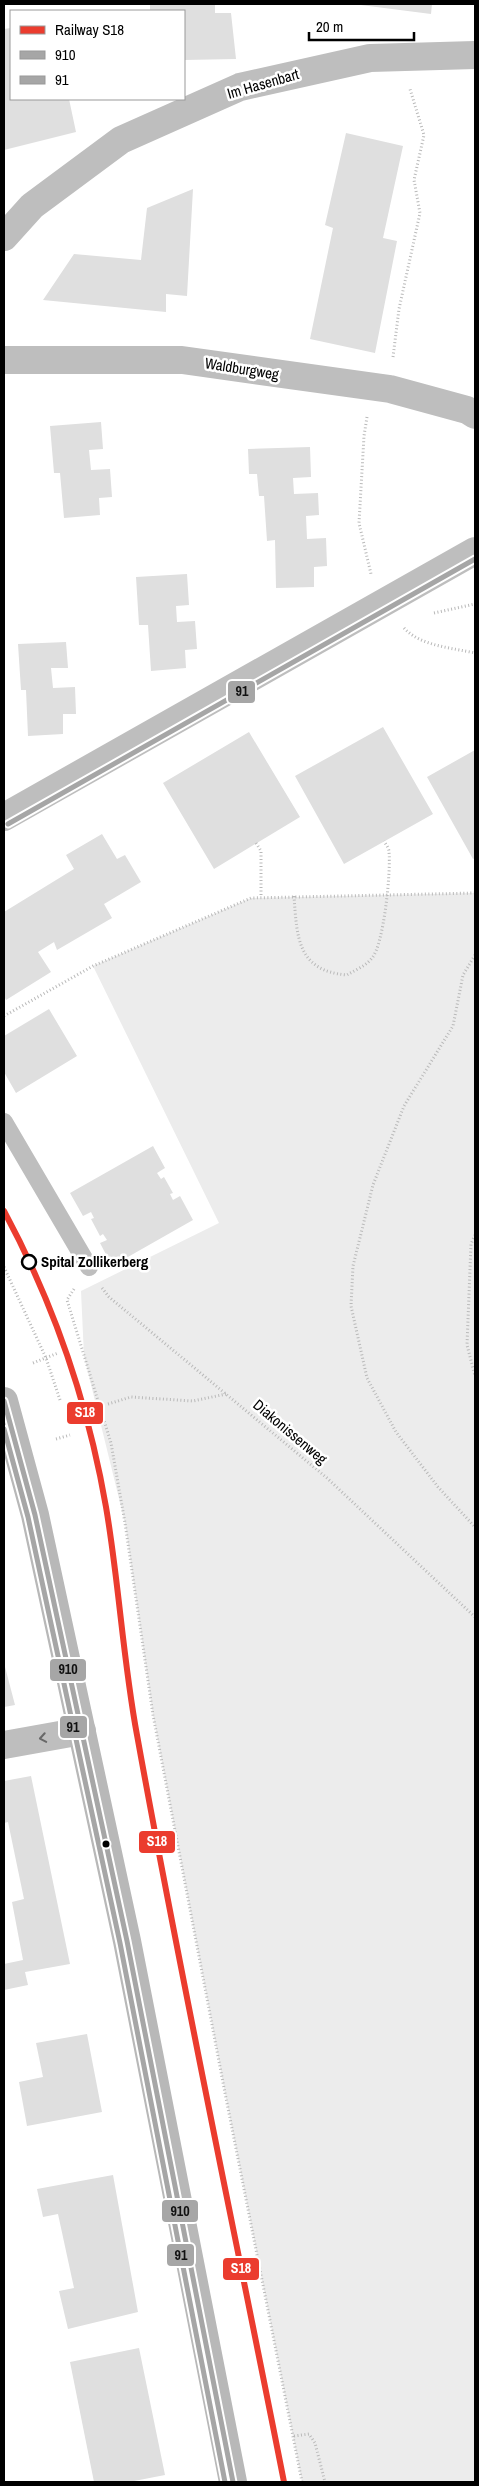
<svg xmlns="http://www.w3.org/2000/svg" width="479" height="2486" font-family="'Archivo Narrow',sans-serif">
  <rect width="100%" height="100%" fill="#fff"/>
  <path fill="#ececec" d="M 475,893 L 475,2482 L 302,2482 L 225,2093 L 153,1715 L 125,1523 L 84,1356 L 81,1291 L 219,1223 L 93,966 L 251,898 Z"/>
  <path fill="#dfdfdf" d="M 150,4 L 215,4 L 215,13 L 231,13 L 236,59 L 184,60 L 184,11 L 150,11 Z
    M 353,4 L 432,4 L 431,14 Z
    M 11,28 L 11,99 L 69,99 L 76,132 L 4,150 L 4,29 Z
    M 346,133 L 403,146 L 383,238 L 397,241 L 375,353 L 310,339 L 333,228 L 325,225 Z
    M 193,189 L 187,296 L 166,294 L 166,312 L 43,300 L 74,254 L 141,260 L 147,208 Z
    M 101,422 L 103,449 L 89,450 L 91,470 L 110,469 L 112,497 L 99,498 L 100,515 L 64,518 L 60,473 L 54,473 L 50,426 Z
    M 310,447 L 311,477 L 293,478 L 294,494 L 318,493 L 319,515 L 306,516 L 307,539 L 326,538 L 327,566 L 314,567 L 314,587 L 276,588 L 275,540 L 267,541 L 264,496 L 259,496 L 257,474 L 249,474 L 248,449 Z
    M 187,574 L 189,605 L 176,606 L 177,622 L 195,621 L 197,649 L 185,650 L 186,668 L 151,671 L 148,625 L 139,625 L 136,577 Z
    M 66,642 L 68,668 L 51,668 L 53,688 L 75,687 L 76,714 L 63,714 L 63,734 L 28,736 L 26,690 L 21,690 L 18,644 Z
    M 383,727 L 433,814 L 344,864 L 295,776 Z
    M 249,732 L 300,817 L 214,869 L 163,783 Z
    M 475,750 L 475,858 L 473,859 L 427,777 Z
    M 102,834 L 117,859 L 125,855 L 141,882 L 104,904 L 112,918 L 57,950 L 54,942 L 38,952 L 51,972 L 6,1000 L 4,996 L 4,912 L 74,869 L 66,855 Z
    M 49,1009 L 77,1056 L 16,1093 L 4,1072 L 4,1036 Z
    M 153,1146 L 165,1168 L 157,1173 L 161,1179 L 164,1177 L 173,1193 L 170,1194 L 173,1200 L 180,1196 L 193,1220 L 112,1266 L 100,1243 L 107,1240 L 103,1234 L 100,1236 L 91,1219 L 94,1218 L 91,1212 L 83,1216 L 70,1193 Z
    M 4,1663 L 15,1705 L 4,1707 Z
    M 31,1776 L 70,1964 L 25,1972 L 28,1985 L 4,1990 L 4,1964 L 23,1960 L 12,1902 L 24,1899 L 8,1822 L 4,1823 L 4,1781 Z
    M 87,2034 L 102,2112 L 27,2126 L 19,2082 L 43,2077 L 36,2043 Z
    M 113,2175 L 138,2312 L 68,2329 L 59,2291 L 74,2288 L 58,2214 L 43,2217 L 37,2189 Z
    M 139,2348 L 165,2475 L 129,2482 L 94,2482 L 70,2362 Z"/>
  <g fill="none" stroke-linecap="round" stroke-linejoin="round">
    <path stroke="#b9b9b9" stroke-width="3" stroke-dasharray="1 2.5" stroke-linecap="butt" d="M 393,357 L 399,309 L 420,213 L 414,180 L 424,135 L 410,89
      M 367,417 L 364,436 L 359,523 L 371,574
      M 434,613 L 475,604
      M 404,628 C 420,646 453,648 475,653
      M 256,843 L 261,851 L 261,897
      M 294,896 C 297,937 297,971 347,975 C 355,970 366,966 372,958 C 384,944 391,871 389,852 C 389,848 386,845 384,841
      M 475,955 L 463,975 L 453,1026 L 404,1106 L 373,1185 L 353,1266 L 351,1306 L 367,1378 L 396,1432 L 438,1487 L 475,1527
      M 4,1016 L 93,966 L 251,898 L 475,893
      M 475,1235 L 471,1244 L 467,1345 L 475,1376
      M 4,1267 L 46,1358 L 60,1400
      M 102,1288 L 109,1297 L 327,1478 L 475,1617
      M 74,1289 L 67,1300 L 111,1443 L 125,1523 L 153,1715 L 225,2093 L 302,2482
      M 33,1363 L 58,1353
      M 108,1404 L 131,1397 L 193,1401 L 226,1394
      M 56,1439 L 70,1435
      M 294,2436 L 309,2434 L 315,2443 L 325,2482"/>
    <path stroke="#bebebe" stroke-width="18" d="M 4,1122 L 89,1267"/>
    <path stroke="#bebebe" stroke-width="28" d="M 4,237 L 32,206 L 121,140 L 240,87 L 370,58 L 475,55
      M 4,360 L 182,360 L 390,389 L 467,410 L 475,415
      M 4,1745 L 82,1731"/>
    <path stroke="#bebebe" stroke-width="28" d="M 4,817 L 475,551"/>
    <path stroke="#b8b8b8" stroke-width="28" d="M 4,1401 L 35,1515 L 127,1941 L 233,2482"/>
    <g stroke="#fff" stroke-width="9">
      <path id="bus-1" d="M 4,1401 L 35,1515 L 127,1941 L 233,2482"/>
    </g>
    <g stroke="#fff" stroke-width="9">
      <path id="bus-2" d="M 8,824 L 475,559
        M 4,1429 L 28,1517 L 120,1943 L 225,2482"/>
    </g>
    <use href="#bus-1" stroke="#a6a6a6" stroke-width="5"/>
    <use href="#bus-2" stroke="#a6a6a6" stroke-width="5"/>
    <g stroke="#fff" stroke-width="10">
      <path id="rail-1" d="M 4,1211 C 54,1304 88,1403 106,1507 C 119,1583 123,1660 137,1735 C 182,1985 235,2233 284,2482"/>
    </g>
    <use href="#rail-1" stroke="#eb3c2e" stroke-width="6"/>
  </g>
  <defs><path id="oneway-chevron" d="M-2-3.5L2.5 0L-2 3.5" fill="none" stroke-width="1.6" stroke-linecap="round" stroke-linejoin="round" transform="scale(1.25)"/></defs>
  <use stroke="#686868" href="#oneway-chevron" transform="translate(43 1738) rotate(170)"/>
  <circle fill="#fff" stroke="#000" stroke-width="2.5" cx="29" cy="1262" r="7"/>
  <circle fill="#000" stroke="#fff" stroke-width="2" cx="106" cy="1844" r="4.5"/>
  <g text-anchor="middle" stroke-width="5" stroke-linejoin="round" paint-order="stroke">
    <g font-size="15" fill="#000" stroke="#fff">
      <text transform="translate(263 84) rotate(-16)" y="5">Im Hasenbart</text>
      <text transform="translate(242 369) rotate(9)" y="5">Waldburgweg</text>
      <text transform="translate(290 1432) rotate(40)" y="5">Diakonissenweg</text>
    </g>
    <g font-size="15" font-weight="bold" fill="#000" stroke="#fff" text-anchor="start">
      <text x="41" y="1267">Spital Zollikerberg</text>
    </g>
  </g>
  <g stroke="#fff" stroke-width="2">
    <rect x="227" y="680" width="29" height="24" rx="5" fill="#a6a6a6"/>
    <rect x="66" y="1401" width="38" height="24" rx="5" fill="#eb3c2e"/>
    <rect x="49" y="1658" width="38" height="24" rx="5" fill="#a6a6a6"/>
    <rect x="59" y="1715" width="29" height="24" rx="5" fill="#a6a6a6"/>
    <rect x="138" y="1830" width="38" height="24" rx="5" fill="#eb3c2e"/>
    <rect x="161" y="2199" width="38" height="24" rx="5" fill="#a6a6a6"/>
    <rect x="166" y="2243" width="29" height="24" rx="5" fill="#a6a6a6"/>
    <rect x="222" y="2257" width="38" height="24" rx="5" fill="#eb3c2e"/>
  </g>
  <g font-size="14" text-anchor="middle" font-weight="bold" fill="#fff">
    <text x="85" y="1417">S18</text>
    <text x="157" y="1846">S18</text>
    <text x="241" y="2273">S18</text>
  </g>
  <g font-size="14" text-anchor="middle" font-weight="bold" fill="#111">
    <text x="242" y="696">91</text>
    <text x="68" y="1674">910</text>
    <text x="73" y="1732">91</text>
    <text x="180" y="2216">910</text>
    <text x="181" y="2260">91</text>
  </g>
  <rect width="479" height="2486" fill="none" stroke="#000000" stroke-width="10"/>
  <rect x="10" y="10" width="175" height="90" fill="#ffffff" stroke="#999999"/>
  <rect x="20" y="26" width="25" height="8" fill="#eb3c2e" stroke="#999999"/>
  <text x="55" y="35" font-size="15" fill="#000000">Railway S18</text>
  <rect x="20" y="51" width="25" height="8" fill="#a6a6a6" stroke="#999999"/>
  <text x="55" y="60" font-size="15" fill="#000000">910</text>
  <rect x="20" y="76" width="25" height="8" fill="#a6a6a6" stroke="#999999"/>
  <text x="55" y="85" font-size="15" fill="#000000">91</text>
  <path d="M309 32v8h105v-8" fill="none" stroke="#000000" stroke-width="2.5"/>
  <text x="316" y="32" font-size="15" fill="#000000" stroke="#ffffff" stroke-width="4" paint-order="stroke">20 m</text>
</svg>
